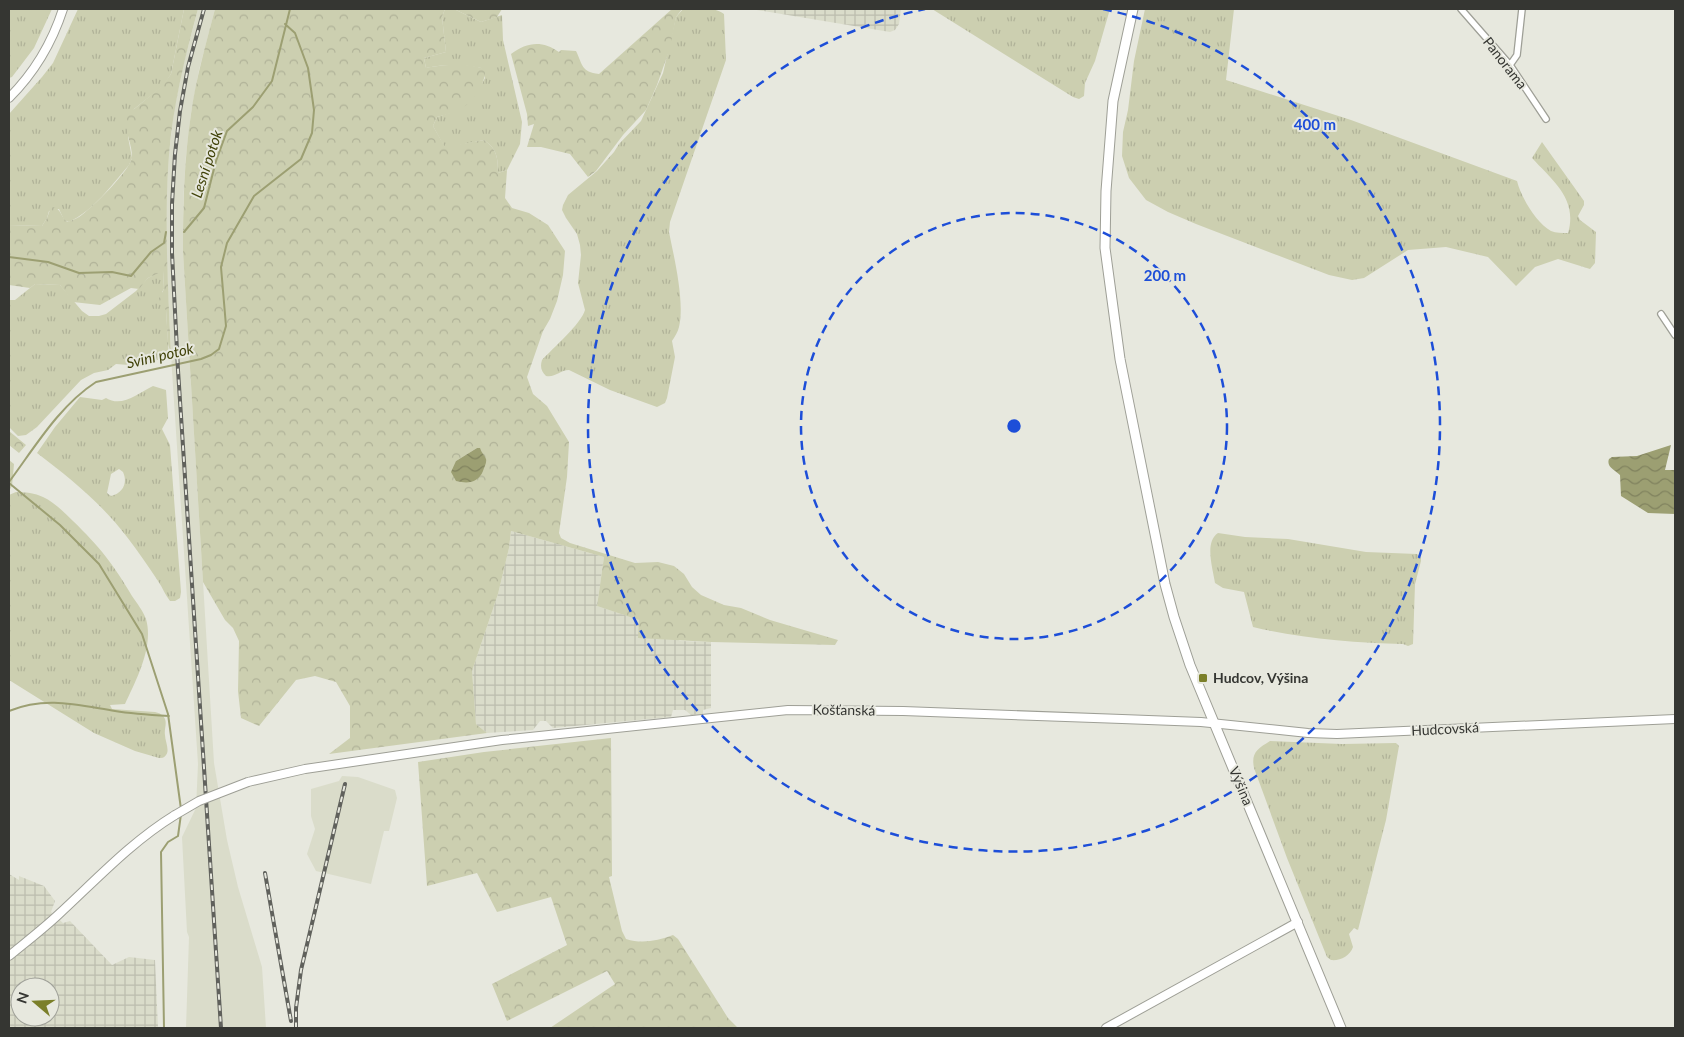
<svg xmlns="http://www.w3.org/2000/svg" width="1684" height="1037" font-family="Lato,sans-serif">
  <defs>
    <pattern id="industrial-grid" width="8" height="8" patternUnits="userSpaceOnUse" patternTransform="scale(1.25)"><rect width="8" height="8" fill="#dadcca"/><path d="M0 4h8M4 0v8" fill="none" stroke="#bcbdae"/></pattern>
    <pattern id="grass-tufts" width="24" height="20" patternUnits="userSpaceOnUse" patternTransform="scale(1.25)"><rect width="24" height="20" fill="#cccfb0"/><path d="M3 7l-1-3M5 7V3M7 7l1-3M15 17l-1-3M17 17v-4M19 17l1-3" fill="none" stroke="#b0b298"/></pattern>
    <pattern id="forest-crowns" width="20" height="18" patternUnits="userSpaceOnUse" patternTransform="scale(1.25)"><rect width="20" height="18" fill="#cccfb0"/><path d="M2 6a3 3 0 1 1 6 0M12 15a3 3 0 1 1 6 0" fill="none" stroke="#b0b298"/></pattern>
    <pattern id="water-waves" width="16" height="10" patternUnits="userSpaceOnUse" patternTransform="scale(1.25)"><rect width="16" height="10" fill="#9c9f72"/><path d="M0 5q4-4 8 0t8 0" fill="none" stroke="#80825e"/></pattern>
  </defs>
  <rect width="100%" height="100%" fill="#e7e8de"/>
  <path fill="#dadcca" d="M 198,9 L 215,9 L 199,70 L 191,113 L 186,155 L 183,205 L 183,252 L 214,763 L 227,840 L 238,887 L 262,967 L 266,1028 L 186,1028 L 189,937 L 187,932 L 182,837 L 196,808 L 198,764 L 172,371 L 166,253 L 166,204 L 169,153 L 174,110 L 183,66 Z
    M 342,776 L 358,777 L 395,790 L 397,798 L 389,831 L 384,831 L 371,884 L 316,871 L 307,854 L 315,829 L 311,816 L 311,789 L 339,781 Z"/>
  <path fill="url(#industrial-grid)" fill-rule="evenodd" d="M 751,9 L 901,9 L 899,24 L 895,30 L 890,32 Z
    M 511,531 L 604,557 L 597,606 L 640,620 L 680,641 L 711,642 L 711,708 L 703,710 L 703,714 L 691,715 L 685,710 L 673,710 L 671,717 L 553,728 L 546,721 L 540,721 L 533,730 L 487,733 L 476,724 L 472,671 L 498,594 L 509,548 Z
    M 9,874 L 19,880 L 19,876 L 44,886 L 55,901 L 51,912 L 63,923 L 70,921 L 112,965 L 129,957 L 155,960 L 158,1028 L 9,1028 ZM 20,987 L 50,987 L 50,1017 L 20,1017 Z"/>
  <path fill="url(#grass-tufts)" fill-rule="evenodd" d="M 9,9 L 52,9 L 34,48 L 12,77 L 9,78 Z
    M 78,9 L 184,9 L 171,74 L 163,86 L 134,109 L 128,137 L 132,158 L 129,165 C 111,186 94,210 69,222 L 64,220 L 59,209 L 49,211 L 47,218 L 42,226 L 9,225 L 9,114 L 42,77 L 53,63 Z
    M 445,9 L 454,9 L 481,22 L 502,15 L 503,40 L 522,122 L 520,144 L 507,170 L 498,173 C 498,158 497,149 484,140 L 445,148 L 433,126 L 437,117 C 465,109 471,104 485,78 L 481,68 C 463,64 444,64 426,68 L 424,58 L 446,52 L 442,17 Z
    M 683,9 C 695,9 714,6 724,14 L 726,60 L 670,222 L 669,232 C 674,257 685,302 679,327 C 678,332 675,336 672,341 L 675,357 L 667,398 L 665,403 L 657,407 L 610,390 L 569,370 C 560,370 555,378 546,376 C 541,371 540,367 542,360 C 553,348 581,324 585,310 L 578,283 L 581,255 L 580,245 L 577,234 L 566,218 L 562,210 L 563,205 L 568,195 L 597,171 L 614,152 L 619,144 L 641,121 L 663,73 L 676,17 Z
    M 932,9 L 1110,9 L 1095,61 L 1085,83 L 1084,96 L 1079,99 L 1073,97 Z
    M 1145,9 L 1234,9 L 1226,80 L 1351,120 L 1517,181 C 1521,197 1536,223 1551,231 C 1556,233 1562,233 1568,233 C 1578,199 1553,181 1532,158 L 1542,142 L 1584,201 L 1584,205 L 1578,216 L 1580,220 L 1596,232 L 1595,263 L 1590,269 L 1558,259 L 1535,267 L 1516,286 L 1488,257 L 1446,247 L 1408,250 L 1364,278 L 1352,280 L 1329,275 L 1196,224 L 1168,212 L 1146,200 L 1129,178 L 1122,156 L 1123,132 L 1128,110 L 1134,61 Z
    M 163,270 L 164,289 L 162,292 L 166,310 L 169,358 L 129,365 L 116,364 L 108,370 L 94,373 L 81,380 L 37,427 L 26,435 L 18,436 L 9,427 L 9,300 L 15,300 L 35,284 L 60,285 L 82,311 L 89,316 L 99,316 L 106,314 L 136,291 L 148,278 Z
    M 153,386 L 166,390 L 168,418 L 162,429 L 170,445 L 181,592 L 180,598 L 175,601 L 170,601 C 165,595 163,588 158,581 C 148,566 138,551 127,537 C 102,504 70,478 37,453 L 55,427 L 80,397 L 102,400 L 106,398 C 122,408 138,393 153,386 ZM 119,469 L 123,472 C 128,483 123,493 111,496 L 107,493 L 111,474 Z
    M 16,492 C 25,492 35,493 43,497 C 54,502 64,512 73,521 C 99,546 114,565 132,596 C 137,603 143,611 146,619 C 154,647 136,680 125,704 L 110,705 L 112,709 L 155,712 C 160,713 163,715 165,719 C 167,724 164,730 165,735 C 165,741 170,750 166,755 C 164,758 162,758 159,758 L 135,751 L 94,733 L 9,680 L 9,495 Z
    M 1218,533 L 1245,537 L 1288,539 L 1366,552 L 1417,554 L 1421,558 L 1421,561 L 1415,584 L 1413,644 L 1408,646 L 1403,644 C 1355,643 1299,638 1253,627 L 1244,592 L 1223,588 L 1215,583 C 1213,569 1204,542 1218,533 Z
    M 1270,741 L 1342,744 L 1396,743 L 1399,746 L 1386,820 L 1358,930 L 1354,928 L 1349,934 L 1353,947 C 1350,956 1340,961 1331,960 L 1327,957 L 1287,858 L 1254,768 C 1251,753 1257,749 1270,741 Z"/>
  <path fill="url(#forest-crowns)" fill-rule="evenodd" d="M 184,9 L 198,9 C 185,57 173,105 169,155 C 164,221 168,287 171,354 L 168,344 L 166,310 L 157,302 L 164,289 L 163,271 L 148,278 L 139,289 L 131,288 L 100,305 L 73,302 L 60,285 L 35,284 L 30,288 L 9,285 L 9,225 L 42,226 L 47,218 L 51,207 C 62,207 60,218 68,222 C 72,220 76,219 79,217 C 91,209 131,170 132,157 C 132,142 124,133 127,115 L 162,86 L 171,74 Z
    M 215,9 L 445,9 L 442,17 L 446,52 L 424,58 L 426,68 C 441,65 471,62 485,70 C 485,87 472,104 457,111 C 450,114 443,115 437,117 L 433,126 L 445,147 L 484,140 C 497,149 498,158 498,173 L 507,170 L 505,198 L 512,208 L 529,213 L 548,225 L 565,251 L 563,275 L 557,301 L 550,319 L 543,331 L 527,377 L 533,394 L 547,406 L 569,442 L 567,477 L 559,533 L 561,538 L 570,543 L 635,563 L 658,562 L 674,566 L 684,574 L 692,587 L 701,595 L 724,605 L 741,608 L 770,620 L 838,640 L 835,645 L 711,642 L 638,638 L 639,620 L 597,606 L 604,557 L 511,531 L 509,548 L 498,594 L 472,671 L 476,724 L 487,733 L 329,754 L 350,738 L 350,706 L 336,682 L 315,676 L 296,680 L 259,726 L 241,718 L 238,691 L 239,641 L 233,628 L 225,620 L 203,582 L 183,252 C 183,206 184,160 191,114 C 196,78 206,44 215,9 ZM 477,448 L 479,448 L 485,458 L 456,461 Z
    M 454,9 L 502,9 L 497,17 L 481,22 Z
    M 672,9 L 682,9 L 676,17 L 670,48 L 657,85 L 646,110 L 623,135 L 596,171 L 588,177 L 570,154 L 541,147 L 527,147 L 534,124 L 528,126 L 527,114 L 511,54 C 527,42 542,40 559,52 L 561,50 L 576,51 C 583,65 581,72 599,74 Z
    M 9,431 L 26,445 L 19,453 L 9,445 Z
    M 9,460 L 14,464 L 12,486 L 9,491 Z
    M 611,738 L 612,876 L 609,877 L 622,931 L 626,939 C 642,944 657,941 673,935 L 678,939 L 728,1018 L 738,1028 L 550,1028 L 615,984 L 607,971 L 507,1021 L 492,984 L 567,945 L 551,897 L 497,912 L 477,873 L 427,886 L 418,762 L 484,752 Z"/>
  <path fill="url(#water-waves)" d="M 1671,445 L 1665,470 L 1675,470 L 1675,514 L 1648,513 L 1621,496 L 1620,475 C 1615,470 1606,467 1609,459 L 1612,457 L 1637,456 Z
    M 477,448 L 480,448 C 481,452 485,456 486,459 C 487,463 484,467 483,471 C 478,483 468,484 456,481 L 451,472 L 456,461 Z"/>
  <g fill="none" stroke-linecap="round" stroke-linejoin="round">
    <path stroke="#9c9f72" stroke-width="2" d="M 184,232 L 204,208 L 216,161 L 227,131 L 253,107 L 272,81 L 290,9
      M 9,257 L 48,262 L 79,273 L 112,272 L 131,276 L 151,252 L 164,243 L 166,232
      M 9,482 C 35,447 59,406 96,382 L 201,359 L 211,355 L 219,349 L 226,326 L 221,267 L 227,243 L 254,196 L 301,159 L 312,133 L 314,110 L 308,68 L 295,33 L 285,24
      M 9,483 L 60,525 L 99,564 L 142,634 L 168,714 L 181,809
      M 9,711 C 46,696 77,705 115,711 C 133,714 151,715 169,716
      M 164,1028 L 161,852 L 168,842 L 178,836 L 181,814"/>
    <g stroke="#9e9f96" stroke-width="8">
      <path id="minor" d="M 1461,9 L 1510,65 L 1546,119
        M 1510,65 L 1517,55 L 1522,9
        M 1661,314 L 1675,335"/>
    </g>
    <g stroke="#9e9f96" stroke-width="10">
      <path id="tertiary" d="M 9,98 C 34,73 52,43 63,9
        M 248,782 L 305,769 L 502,740 L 788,710 L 903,711 L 1122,719 L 1201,722 L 1308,733 L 1337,734 L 1675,719
        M 9,956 C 26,942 43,929 59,914 C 96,880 131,842 175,815
        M 1106,1028 L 1298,922"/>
    </g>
    <g stroke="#9e9f96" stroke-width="11">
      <path id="secondary" d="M 1133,9 L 1113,101 L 1106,191 L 1105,248 L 1120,359 L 1165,584 L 1174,617 L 1190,665 L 1341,1028"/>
    </g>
    <use href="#minor" stroke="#fff" stroke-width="5.5"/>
    <use href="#tertiary" stroke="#fff" stroke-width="8"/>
    <use href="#secondary" stroke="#fff" stroke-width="9"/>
    <g stroke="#60615c" stroke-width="4">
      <path id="rail" d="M 204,9 L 188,67 L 180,111 L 175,154 L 172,204 L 172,253 L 178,370 L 221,1028
        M 265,873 L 291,1021
        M 296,1028 L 296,1008 L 301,970 L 345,784"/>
    </g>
    <use href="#rail" stroke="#e7e8de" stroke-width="2" stroke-dasharray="5.5" stroke-linecap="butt"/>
    <g stroke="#9e9f96" stroke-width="10" stroke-linecap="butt">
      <path id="tertiary-bridge" d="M 175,815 L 199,801 L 248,782"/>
    </g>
    <use href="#tertiary-bridge" stroke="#fff" stroke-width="8"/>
  </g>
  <g fill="none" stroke="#1d4ed8" stroke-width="2.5" stroke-dasharray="9 6">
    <circle cx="1014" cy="426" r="213"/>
    <path d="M1103 9A426 426 0 1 1 925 9"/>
  </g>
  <rect fill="#7b7f29" stroke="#e7e8de" stroke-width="2" x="1198" y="673" width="10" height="10" rx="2.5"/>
  <g text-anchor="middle" stroke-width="4" stroke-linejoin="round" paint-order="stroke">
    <g font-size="14" fill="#353632" stroke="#e7e8de">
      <text transform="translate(1505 63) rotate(52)" y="5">Panorama</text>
      <text transform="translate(844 710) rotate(1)" y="5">Košťanská</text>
      <text transform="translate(1445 729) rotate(-3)" y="5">Hudcovská</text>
      <text transform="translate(1241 786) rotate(67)" y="5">Výšina</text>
    </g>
    <g font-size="14" font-weight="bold" fill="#353632" stroke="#e7e8de" text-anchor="start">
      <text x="1213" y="683">Hudcov, Výšina</text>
    </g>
    <g font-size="15" font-style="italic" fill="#404209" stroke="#e7e8de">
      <text transform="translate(207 164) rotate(-72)" y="5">Lesní potok</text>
      <text transform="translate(160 356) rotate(-13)" y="5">Sviní potok</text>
    </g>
  </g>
  <circle cx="1014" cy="426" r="8" fill="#1d4ed8" stroke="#e7e8de" stroke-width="2.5"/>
  <g font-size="15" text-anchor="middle" font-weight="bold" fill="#1d4ed8" stroke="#e7e8de" stroke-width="4" stroke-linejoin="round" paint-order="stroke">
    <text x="1315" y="130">400 m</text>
    <text x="1165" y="281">200 m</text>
  </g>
  <rect width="1684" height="1037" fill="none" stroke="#353632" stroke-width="20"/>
  <g transform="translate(35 1002) rotate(289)"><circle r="24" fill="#e7e8de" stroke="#a0a199"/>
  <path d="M0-4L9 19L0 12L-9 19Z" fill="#7b7f29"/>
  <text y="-8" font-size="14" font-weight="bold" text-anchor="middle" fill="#353632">N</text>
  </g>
</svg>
